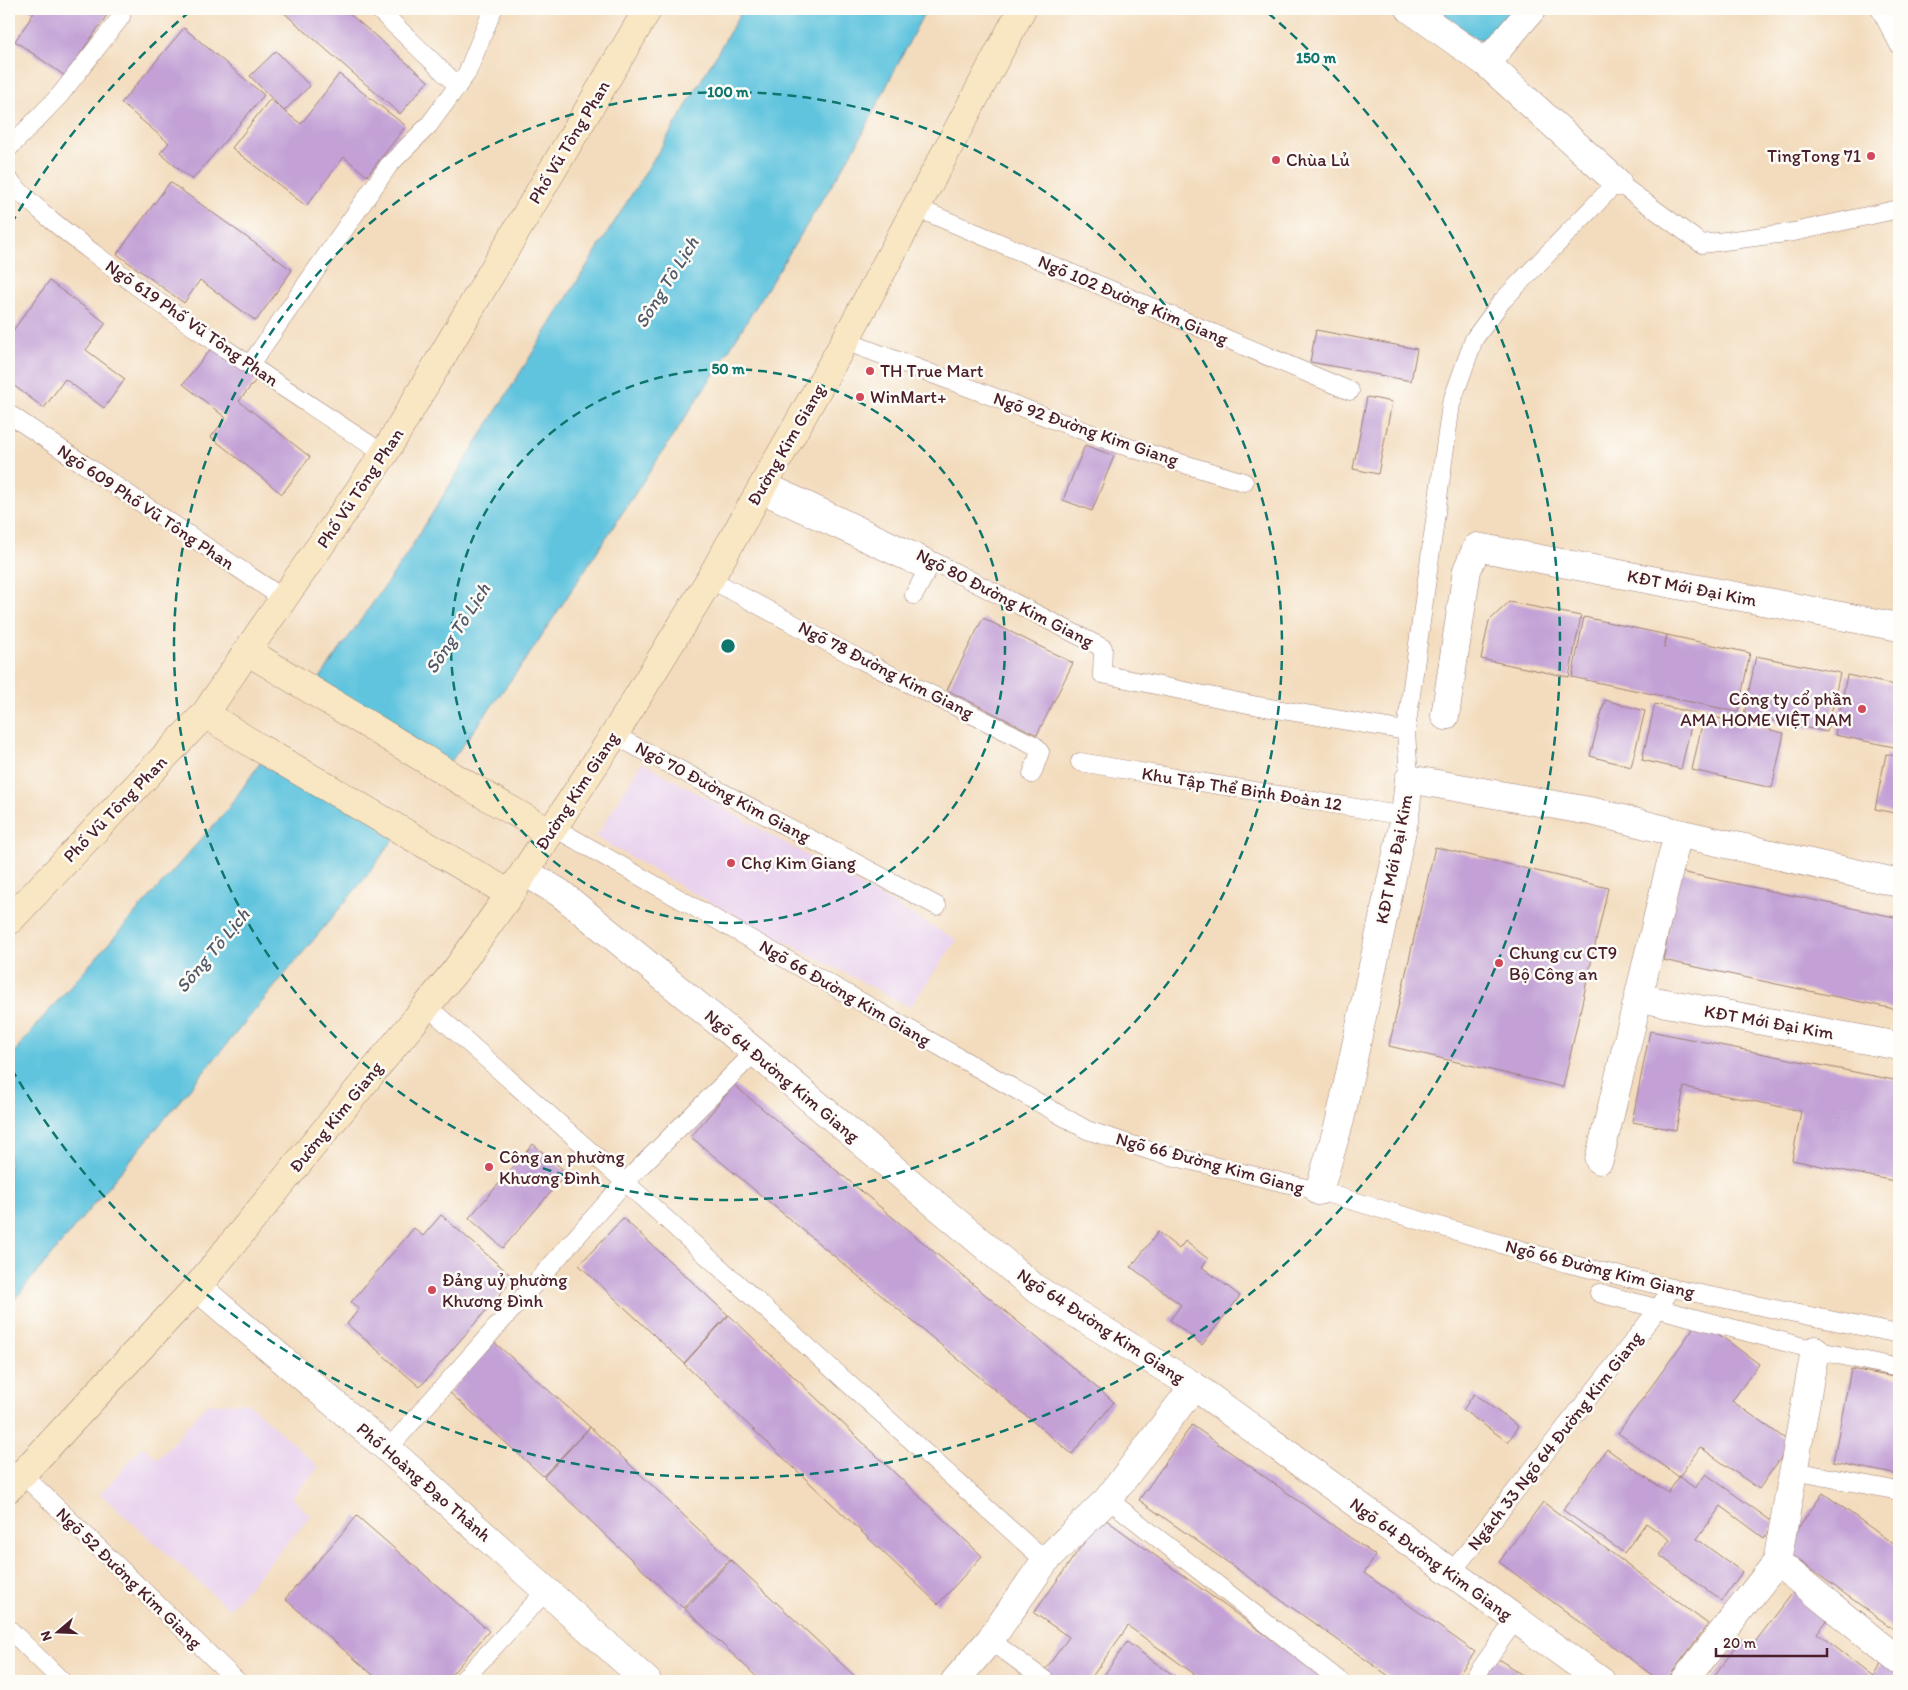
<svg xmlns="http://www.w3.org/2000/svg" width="1908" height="1690" font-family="Itim,sans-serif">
  <rect width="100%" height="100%" fill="#fdfcf7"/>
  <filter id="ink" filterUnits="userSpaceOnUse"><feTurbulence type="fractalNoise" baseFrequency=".02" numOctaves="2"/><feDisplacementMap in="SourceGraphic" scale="10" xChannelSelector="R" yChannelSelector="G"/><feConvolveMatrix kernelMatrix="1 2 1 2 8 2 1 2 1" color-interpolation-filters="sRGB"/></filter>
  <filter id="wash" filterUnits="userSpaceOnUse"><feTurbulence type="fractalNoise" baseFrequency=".0096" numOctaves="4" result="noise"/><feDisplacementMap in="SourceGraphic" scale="20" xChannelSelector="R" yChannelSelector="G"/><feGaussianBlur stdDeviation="1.12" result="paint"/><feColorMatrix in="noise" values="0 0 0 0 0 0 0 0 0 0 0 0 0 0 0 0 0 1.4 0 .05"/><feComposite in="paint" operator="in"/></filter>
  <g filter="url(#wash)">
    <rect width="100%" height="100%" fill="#f3dcbd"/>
    <path fill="#e9d2ee" d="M 642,762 L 957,940 L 910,1007 L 687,890 L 596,837 Z
      M 248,1403 L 319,1467 L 292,1498 L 311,1516 L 229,1609 L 100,1494 L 143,1446 L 158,1459 L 207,1404 Z"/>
    <path fill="#60c4de" stroke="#557284" d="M 743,9 L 926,9 L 856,146 L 719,366 L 527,658 L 365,878 L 9,1306 L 9,1059 L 38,1023 L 227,810 L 403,560 L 675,125 Z
      M 1437,9 L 1514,9 L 1491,39 L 1476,39 Z"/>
    <path fill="#f3dcbd" d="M 309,690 L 446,772 L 403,831 L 266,751 Z"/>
    <g id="blocks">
      <path fill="#c3a1d6" d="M 28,9 L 111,9 L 65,76 L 15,41 L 34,13 Z
        M 286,9 L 344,9 L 428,81 L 400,114 L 283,12 Z
        M 184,28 L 264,95 L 192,180 L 160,153 L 169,143 L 121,103 Z
        M 276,51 L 310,86 L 284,111 L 301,124 L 339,74 L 406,126 L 367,176 L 344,157 L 306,206 L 232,148 L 270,99 L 284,111 L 250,76 Z
        M 170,182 L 292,270 L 256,321 L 200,280 L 184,303 L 117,254 Z
        M 49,281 L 106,323 L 86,350 L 125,379 L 104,408 L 65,379 L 44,408 L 9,382 L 9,336 Z
        M 1316,330 L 1417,349 L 1411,381 L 1310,362 Z
        M 216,342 L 259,376 L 239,401 L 310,457 L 282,494 L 211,437 L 226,418 L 183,384 Z
        M 1367,397 L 1392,402 L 1378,474 L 1353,469 Z
        M 1085,445 L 1114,456 L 1092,511 L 1063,500 Z
        M 1509,602 L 1581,616 L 1569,677 L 1481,659 L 1489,621 Z
        M 1584,617 L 1667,635 L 1664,648 L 1667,635 L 1750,653 L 1738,712 L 1572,677 Z
        M 983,618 L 1073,663 L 1037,735 L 947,690 Z
        M 1756,656 L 1840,673 L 1827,732 L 1744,715 Z
        M 1847,675 L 1899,686 L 1899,748 L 1835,735 Z
        M 1605,700 L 1645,711 L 1631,767 L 1590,756 Z
        M 1655,704 L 1694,713 L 1681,769 L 1642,760 Z
        M 1704,715 L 1784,733 L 1772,788 L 1692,770 Z
        M 1886,754 L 1899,757 L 1899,814 L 1875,809 Z
        M 1435,847 L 1608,888 L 1563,1087 L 1389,1046 Z
        M 1681,872 L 1899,918 L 1899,1010 L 1663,960 Z
        M 1650,1031 L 1899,1081 L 1899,1182 L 1792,1160 L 1801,1111 L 1684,1087 L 1676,1130 L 1632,1122 Z
        M 734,1085 L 1114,1402 L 1072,1454 L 691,1137 Z
        M 533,1144 L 567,1173 L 503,1248 L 469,1218 Z
        M 441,1215 L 514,1278 L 420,1387 L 347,1324 L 359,1309 L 351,1302 L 414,1228 L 423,1236 Z
        M 623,1218 L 728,1315 L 684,1363 L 579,1265 Z
        M 1158,1232 L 1179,1249 L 1185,1241 L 1208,1259 L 1202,1267 L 1240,1296 L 1202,1345 L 1170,1320 L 1181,1305 L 1131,1267 Z
        M 729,1315 L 982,1556 L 938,1604 L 684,1364 Z
        M 1699,1320 L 1759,1364 L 1732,1401 L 1791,1443 L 1759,1489 L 1700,1447 L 1679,1477 L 1695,1488 L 1706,1474 L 1774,1523 L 1764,1538 L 1721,1506 L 1697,1539 L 1742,1572 L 1722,1601 L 1659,1555 L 1670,1540 L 1646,1523 L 1624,1553 L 1563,1510 L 1607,1449 L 1668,1493 L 1679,1477 L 1618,1433 Z
        M 494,1342 L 590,1427 L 543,1476 L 449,1392 Z
        M 1851,1369 L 1899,1378 L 1899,1475 L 1833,1462 Z
        M 1474,1394 L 1518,1426 L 1508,1442 L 1463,1410 Z
        M 1192,1425 L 1376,1556 L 1364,1573 L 1475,1652 L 1454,1681 L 1396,1681 L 1139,1500 Z
        M 590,1427 L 730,1559 L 683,1608 L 544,1477 Z
        M 1823,1493 L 1899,1548 L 1899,1633 L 1783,1549 Z
        M 1543,1502 L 1708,1624 L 1666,1681 L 1660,1681 L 1499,1562 Z
        M 357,1516 L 489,1631 L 446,1681 L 380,1681 L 285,1599 Z
        M 1102,1517 L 1171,1567 L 1330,1681 L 1204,1681 L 1128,1626 L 1089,1681 L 1052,1681 L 1042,1674 L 1069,1637 L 1034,1613 Z
        M 731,1560 L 860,1681 L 761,1681 L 685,1609 Z
        M 1798,1586 L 1833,1613 L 1817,1633 L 1873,1676 L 1884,1660 L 1899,1672 L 1899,1681 L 1710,1681 L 1742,1639 L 1752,1646 Z
        M 1127,1642 L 1153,1661 L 1182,1681 L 1100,1681 Z
        M 1492,1655 L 1518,1672 L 1530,1681 L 1474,1681 Z"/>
    </g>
  </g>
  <g filter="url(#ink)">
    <use href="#blocks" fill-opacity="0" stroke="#9e7e74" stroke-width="1"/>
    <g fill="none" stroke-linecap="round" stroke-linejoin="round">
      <g stroke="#9e7e74" stroke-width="19">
        <path id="lane" d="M 378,9 L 458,86
          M 1880,9 L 1899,45
          M 9,148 L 60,95 L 121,17
          M 9,180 C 37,211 71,236 104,261 C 193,331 290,391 384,454
          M 917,208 L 1350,391
          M 845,341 L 1121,445 L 1244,482
          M 250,365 L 389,165 L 429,125 L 467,73 L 493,9
          M 9,414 L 284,599
          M 766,481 L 919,554 L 1103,648 L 1102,674 L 1253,705 L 1406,731
          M 758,493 L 927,571 L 914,595
          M 710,579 L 861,660 L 1034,745 L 1040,752 L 1032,774
          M 614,735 L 937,906
          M 1080,762 L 1405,816
          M 1409,779 L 1406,731 L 1451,404 L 1474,339 L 1502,301 L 1617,182 L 1702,244 L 1794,232 L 1899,209
          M 553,827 L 1087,1130 L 1154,1152 L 1319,1191 L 1566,1263 L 1671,1288 L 1899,1334
          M 427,1006 L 625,1182 L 1045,1561
          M 1599,1293 L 1815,1350 L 1899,1368
          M 388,1449 L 625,1182 L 755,1052
          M 1794,1471 L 1899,1491
          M 22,1474 L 237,1681
          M 1108,1499 L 1340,1681
          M 1451,1573 L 1659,1308 L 1671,1288
          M 9,1629 L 62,1681
          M 990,1640 L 1046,1681
          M 462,1681 L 546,1591
          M 1472,1681 L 1515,1620"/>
      </g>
      <g stroke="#9e7e74" stroke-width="29">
        <path id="street" d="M 1410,9 L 1486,63 L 1617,182
          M 1486,63 L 1532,9
          M 1445,716 L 1467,570 L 1477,547 L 1899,627
          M 525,872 L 560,893 L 755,1052 L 1036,1289 L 1194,1386 L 1601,1681
          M 1639,998 L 1899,1046
          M 1599,1160 L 1678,833
          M 1319,1191 L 1340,1120 L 1405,816 L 1409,779 L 1595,812 L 1678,833 L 1899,883
          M 197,1287 L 388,1449 L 647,1681
          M 1777,1562 L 1899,1661
          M 955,1681 L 990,1640 L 1045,1561 L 1108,1499 L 1194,1386
          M 1684,1681 L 1777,1562 L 1815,1350"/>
      </g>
      <g stroke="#9e7e74" stroke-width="29">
        <path id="secondary" d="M 247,651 L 469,786 L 549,832
          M 205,714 L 258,747 L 510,894
          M 9,921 L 205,714 L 247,651 L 384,454 L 648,9
          M 9,1488 L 197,1287 L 456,970 L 510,894 L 614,735 L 710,579 L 845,341 L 1022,9"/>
      </g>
      <use href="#lane" stroke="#fff" stroke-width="18"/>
      <use href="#street" stroke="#fff" stroke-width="28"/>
      <use href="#secondary" stroke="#f9e7c3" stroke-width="28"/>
    </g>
  </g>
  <g fill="none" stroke="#0f766e" stroke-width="2.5" stroke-dasharray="9 6">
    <circle cx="728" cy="646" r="277"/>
    <circle cx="728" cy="646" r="554"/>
    <path d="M11 224A832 832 0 0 1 188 13M1268 13A832 832 0 1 1 11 1068"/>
  </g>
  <g fill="#d1495b" stroke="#fdfcf7" stroke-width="2">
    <circle cx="1871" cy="156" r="5"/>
    <circle cx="1276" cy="160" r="5"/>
    <circle cx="870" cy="371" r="5"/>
    <circle cx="860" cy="397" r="5"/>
    <circle cx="1862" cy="709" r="5"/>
    <circle cx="731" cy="863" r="5"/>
    <circle cx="1499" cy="963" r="5"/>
    <circle cx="489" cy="1167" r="5"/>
    <circle cx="432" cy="1290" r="5"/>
  </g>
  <g text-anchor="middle" stroke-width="5" stroke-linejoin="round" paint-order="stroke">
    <g font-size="18" fill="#4a1f2b" stroke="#fdfcf7">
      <text transform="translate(569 142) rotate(-59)" y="6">Phố Vũ Tông Phan</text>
      <text transform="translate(1133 300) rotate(23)" y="6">Ngõ 102 Đường Kim Giang</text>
      <text transform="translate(192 323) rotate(35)" y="6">Ngõ 619 Phố Vũ Tông Phan</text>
      <text transform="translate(1086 429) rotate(19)" y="6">Ngõ 92 Đường Kim Giang</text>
      <text transform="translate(786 445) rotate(-60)" y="6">Đường Kim Giang</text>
      <text transform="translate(360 488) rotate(-56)" y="6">Phố Vũ Tông Phan</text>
      <text transform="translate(146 507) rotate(34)" y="6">Ngõ 609 Phố Vũ Tông Phan</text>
      <text transform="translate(1692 588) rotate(11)" y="6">KĐT Mới Đại Kim</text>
      <text transform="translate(1005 598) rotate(27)" y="6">Ngõ 80 Đường Kim Giang</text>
      <text transform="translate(886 670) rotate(27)" y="6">Ngõ 78 Đường Kim Giang</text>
      <text transform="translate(1242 789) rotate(9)" y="6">Khu Tập Thể Binh Đoàn 12</text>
      <text transform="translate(577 791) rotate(-57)" y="6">Đường Kim Giang</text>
      <text transform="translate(723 792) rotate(28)" y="6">Ngõ 70 Đường Kim Giang</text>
      <text transform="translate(115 809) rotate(-46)" y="6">Phố Vũ Tông Phan</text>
      <text transform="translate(1394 859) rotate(-79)" y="6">KĐT Mới Đại Kim</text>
      <text transform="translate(845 993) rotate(30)" y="6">Ngõ 66 Đường Kim Giang</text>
      <text transform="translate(1769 1022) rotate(10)" y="6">KĐT Mới Đại Kim</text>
      <text transform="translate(782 1076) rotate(40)" y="6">Ngõ 64 Đường Kim Giang</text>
      <text transform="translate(336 1117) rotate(-51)" y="6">Đường Kim Giang</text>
      <text transform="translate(1210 1163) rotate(15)" y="6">Ngõ 66 Đường Kim Giang</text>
      <text transform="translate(1600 1269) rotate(14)" y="6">Ngõ 66 Đường Kim Giang</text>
      <text transform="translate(1101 1326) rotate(33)" y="6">Ngõ 64 Đường Kim Giang</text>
      <text transform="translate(1555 1441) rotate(-52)" y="6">Ngách 33 Ngõ 64 Đường Kim Giang</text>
      <text transform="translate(424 1482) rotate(41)" y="6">Phố Hoàng Đạo Thành</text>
      <text transform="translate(1431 1559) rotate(36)" y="6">Ngõ 64 Đường Kim Giang</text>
      <text transform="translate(129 1578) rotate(44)" y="6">Ngõ 52 Đường Kim Giang</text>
    </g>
    <g font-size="18" fill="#4a1f2b" stroke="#fdfcf7" text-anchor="start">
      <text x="1861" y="162" text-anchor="end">TingTong 71</text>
      <text x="1286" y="166">Chùa Lủ</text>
      <text x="880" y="377">TH True Mart</text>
      <text x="870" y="403">WinMart+</text>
      <text x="1852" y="705" text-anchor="end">Công ty cổ phần<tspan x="1852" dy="21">AMA HOME VIỆT NAM</tspan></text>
      <text x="741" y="869">Chợ Kim Giang</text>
      <text x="1509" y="959">Chung cư CT9<tspan x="1509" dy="21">Bộ Công an</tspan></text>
      <text x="499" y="1163">Công an phường<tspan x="499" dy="21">Khương Đình</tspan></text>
      <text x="442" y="1286">Đảng uỷ phường<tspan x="442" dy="21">Khương Đình</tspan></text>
    </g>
    <g font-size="19" font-style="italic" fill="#52596a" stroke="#fdfcf7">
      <text transform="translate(666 282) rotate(-58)" y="7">Sông Tô Lịch</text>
      <text transform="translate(457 628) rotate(-57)" y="7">Sông Tô Lịch</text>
      <text transform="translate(212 950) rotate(-50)" y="7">Sông Tô Lịch</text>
    </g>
  </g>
  <circle cx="728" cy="646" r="8" fill="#0f766e" stroke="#fdfcf7" stroke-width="2.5"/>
  <g font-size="15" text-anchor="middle" font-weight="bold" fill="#0f766e" stroke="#fdfcf7" stroke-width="5" stroke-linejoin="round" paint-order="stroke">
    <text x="1316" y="63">150 m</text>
    <text x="728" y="97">100 m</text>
    <text x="728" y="374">50 m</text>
  </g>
  <rect width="1908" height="1690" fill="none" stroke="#fdfcf7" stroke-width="30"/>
  <g transform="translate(58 1632) rotate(251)" stroke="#fdfcf7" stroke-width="4" paint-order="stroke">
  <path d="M0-4L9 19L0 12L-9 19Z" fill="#4a1f2b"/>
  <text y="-8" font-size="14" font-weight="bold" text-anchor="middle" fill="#4a1f2b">N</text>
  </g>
  <path d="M1716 1648v8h111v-8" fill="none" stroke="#4a1f2b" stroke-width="2.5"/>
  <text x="1723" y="1648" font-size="15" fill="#4a1f2b" stroke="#fdfcf7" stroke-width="4" paint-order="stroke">20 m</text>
</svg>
